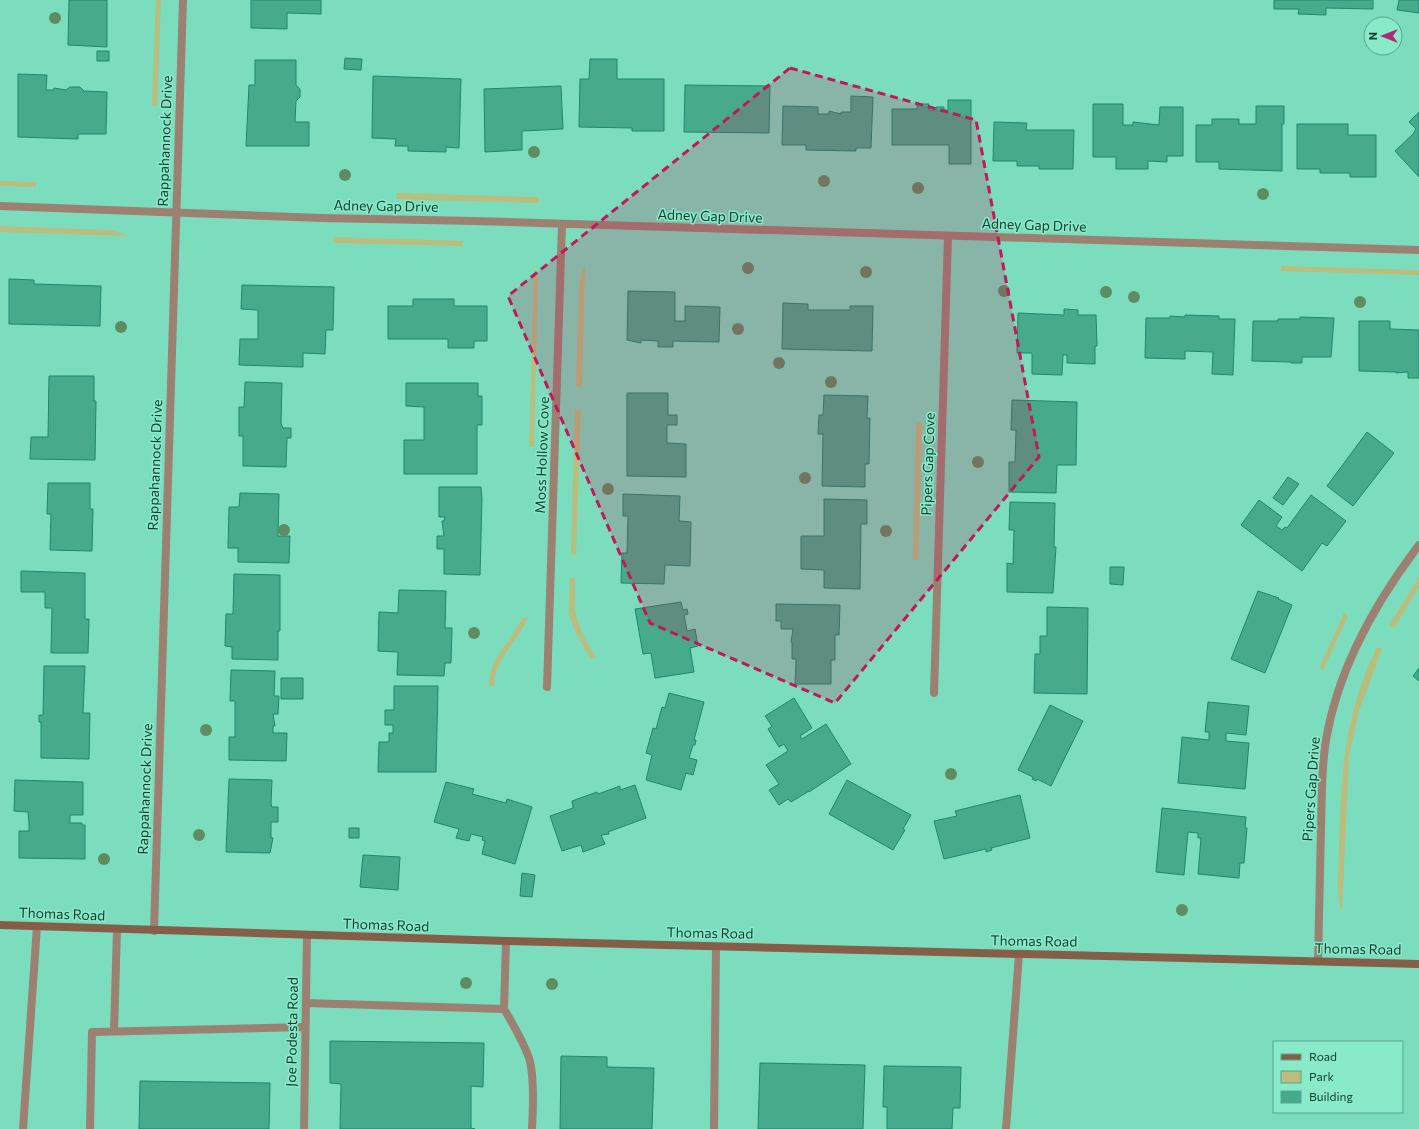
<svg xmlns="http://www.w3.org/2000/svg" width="1419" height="1129" font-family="Commissioner,sans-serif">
  <rect width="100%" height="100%" fill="#7bddbd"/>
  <path fill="#babd7c" d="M 156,0 L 161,0 L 157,106 L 152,106 Z
    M 0,181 L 36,182 L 36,187 L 0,186 Z
    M 397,193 L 539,197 L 539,203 L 396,199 Z
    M 0,226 L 112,230 L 130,236 L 0,232 Z
    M 334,237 L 463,241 L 463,246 L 334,243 Z
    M 534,266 L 538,279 L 534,447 L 529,447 Z
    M 585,266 L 582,387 L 576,386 L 579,285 L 581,274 Z
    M 1281,266 L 1419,270 L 1419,275 L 1281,271 Z
    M 575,410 L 581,410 L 576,555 L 571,554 Z
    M 916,423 L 922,423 L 918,560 L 913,560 Z
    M 1419,577 L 1419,587 L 1394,628 L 1389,625 Z
    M 570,578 L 575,578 L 575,612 L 583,635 L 596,658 L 590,658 L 575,631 L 569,614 Z
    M 1344,613 L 1348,616 L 1323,670 L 1319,668 Z
    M 522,618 L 528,618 C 518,641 494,660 494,686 L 489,686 C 489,658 511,642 522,618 Z
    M 1377,647 L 1382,649 L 1359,711 L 1349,756 L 1342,912 C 1335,894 1339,871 1339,852 C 1341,775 1343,718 1377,647 Z"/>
  <path fill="#47aa8d" stroke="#1b896d" d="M 69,0 L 107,0 L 107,47 L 68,45 Z
    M 251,0 L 321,0 L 321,14 L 287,13 L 287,29 L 251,28 Z
    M 1274,0 L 1373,0 L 1373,9 L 1326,8 L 1326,15 L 1298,14 L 1299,9 L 1274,9 Z
    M 1399,0 L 1419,0 L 1419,13 L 1397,10 Z
    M 97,51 L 109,51 L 109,61 L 97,61 Z
    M 345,58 L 362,59 L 361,70 L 344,69 Z
    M 590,59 L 617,59 L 617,79 L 664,79 L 664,131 L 632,131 L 632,128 L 579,127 L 580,79 L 589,79 Z
    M 255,60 L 296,60 L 296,85 L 300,89 L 300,97 L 296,101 L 295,122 L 309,122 L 309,146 L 246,146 L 249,85 L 255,85 Z
    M 18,74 L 47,75 L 46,90 L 54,90 L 54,88 L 66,90 L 70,87 L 80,87 L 84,91 L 107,92 L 106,134 L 78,134 L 78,139 L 18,137 Z
    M 373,76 L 461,79 L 459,148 L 446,147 L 446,152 L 408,151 L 408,146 L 395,146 L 396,139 L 372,138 Z
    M 685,85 L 770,86 L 769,133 L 684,132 Z
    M 561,86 L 563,129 L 522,131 L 522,150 L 485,152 L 484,89 Z
    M 851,96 L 873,97 L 871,148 L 856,148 L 856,151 L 806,150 L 806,145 L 782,145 L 783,106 L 818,107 L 818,114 L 829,114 L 829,111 L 841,114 L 841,112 L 851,112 Z
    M 948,100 L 971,100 L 971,164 L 949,164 L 949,145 L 892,145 L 892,109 L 917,109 L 917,104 L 929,104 L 929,110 L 936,110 L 936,107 L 944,107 L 944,110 L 948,110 Z
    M 1093,104 L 1123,104 L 1123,125 L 1133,125 L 1133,122 L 1159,125 L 1160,107 L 1183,107 L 1183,156 L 1167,156 L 1167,162 L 1148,161 L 1148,169 L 1116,169 L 1116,157 L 1093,157 Z
    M 1256,106 L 1284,106 L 1284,124 L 1282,124 L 1282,171 L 1219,169 L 1219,162 L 1196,162 L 1196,125 L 1212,125 L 1212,119 L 1239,119 L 1239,124 L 1256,124 Z
    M 1419,112 L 1419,177 L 1395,151 L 1413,134 L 1416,129 L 1409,122 Z
    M 994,122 L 1027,123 L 1026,130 L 1074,130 L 1073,169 L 1039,169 L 1039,166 L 1017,166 L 1017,161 L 993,161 Z
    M 1297,124 L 1348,124 L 1348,135 L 1376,135 L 1376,177 L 1350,177 L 1350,173 L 1320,173 L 1320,169 L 1297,169 Z
    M 9,279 L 34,280 L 34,284 L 101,286 L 100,326 L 9,324 Z
    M 242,285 L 334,287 L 333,330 L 326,330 L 325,354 L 303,353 L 303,367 L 239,365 L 240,339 L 258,339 L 258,310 L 241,309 Z
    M 628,291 L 675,292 L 675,321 L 685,321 L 685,306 L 720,307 L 719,342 L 673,341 L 673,347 L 658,347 L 658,341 L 641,340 L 641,343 L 627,340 Z
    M 413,299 L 454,299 L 454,306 L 487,306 L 487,341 L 474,341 L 474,348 L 448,348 L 448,339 L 388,339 L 388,306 L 413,306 Z
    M 783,303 L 808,304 L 808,310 L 850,310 L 850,306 L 873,306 L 872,351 L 782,349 Z
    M 1064,309 L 1078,310 L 1078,315 L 1096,315 L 1097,346 L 1095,346 L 1095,364 L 1067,363 L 1067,355 L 1063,355 L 1062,375 L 1032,374 L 1032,353 L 1017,353 L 1018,313 L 1064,315 Z
    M 1185,315 L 1219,316 L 1219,319 L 1235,319 L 1233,375 L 1212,374 L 1213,352 L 1185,351 L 1185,359 L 1145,358 L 1146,318 L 1170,318 L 1170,316 L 1185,317 Z
    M 1300,317 L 1334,318 L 1331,357 L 1302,357 L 1302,363 L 1291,363 L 1291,362 L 1252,361 L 1253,321 L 1278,321 L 1278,319 L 1300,319 Z
    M 1359,321 L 1390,321 L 1390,329 L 1419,330 L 1419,378 L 1408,378 L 1408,372 L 1396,373 L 1396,372 L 1359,371 Z
    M 49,376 L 94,376 L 94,401 L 96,401 L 95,460 L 30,459 L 31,437 L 48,437 Z
    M 245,382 L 282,383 L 281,423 L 283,428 L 291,428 L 291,438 L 287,438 L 286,467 L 243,466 L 243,436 L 239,436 L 239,407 L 244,407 Z
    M 406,383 L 478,383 L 478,396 L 482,396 L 482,425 L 477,425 L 477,474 L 404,474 L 404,440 L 424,440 L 424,407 L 406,406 Z
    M 627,393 L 668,393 L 668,415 L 677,415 L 677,425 L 667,425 L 667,443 L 686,444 L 686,477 L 627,476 Z
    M 824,395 L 868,396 L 867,418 L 870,418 L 869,464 L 865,464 L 865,487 L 822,486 L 823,434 L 818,434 L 819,415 L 823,415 Z
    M 1012,400 L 1077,402 L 1076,465 L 1057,465 L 1056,493 L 1009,492 L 1009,462 L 1015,462 L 1016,430 L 1011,430 Z
    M 1367,432 L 1394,453 L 1353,506 L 1327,486 Z
    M 1288,477 L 1299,484 L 1283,505 L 1273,498 Z
    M 48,483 L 90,483 L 90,509 L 93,509 L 92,551 L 50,550 L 51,514 L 47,514 Z
    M 439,487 L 481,487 L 482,499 L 480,575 L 444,574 L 444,549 L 437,549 L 437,536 L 444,536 L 442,521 L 444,521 L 445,517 L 439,517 Z
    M 240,493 L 279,494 L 278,536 L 290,536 L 289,563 L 238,562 L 238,548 L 228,548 L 229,507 L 239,507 Z
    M 623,494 L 680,496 L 679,521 L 691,522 L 690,566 L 665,565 L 664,584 L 621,583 L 622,553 L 627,553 L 628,516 L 623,516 Z
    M 1311,495 L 1346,521 L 1327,546 L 1322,543 L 1302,571 L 1241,525 L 1259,500 L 1282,517 L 1276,526 L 1282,530 L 1285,527 L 1287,528 Z
    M 824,499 L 867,500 L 867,524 L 861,524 L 860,589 L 824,588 L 824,570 L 801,569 L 801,536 L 824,536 Z
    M 1010,502 L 1055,503 L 1054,547 L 1056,547 L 1053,593 L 1007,592 L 1007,563 L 1013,564 L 1014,530 L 1009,530 Z
    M 1110,567 L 1124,567 L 1123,585 L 1110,584 Z
    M 21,571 L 85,573 L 85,619 L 89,619 L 88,653 L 51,653 L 52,608 L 45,608 L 45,592 L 21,592 Z
    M 234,574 L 280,575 L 280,631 L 278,631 L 278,660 L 232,659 L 232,647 L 225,646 L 226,614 L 233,614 Z
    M 399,590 L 446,591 L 445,628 L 452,628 L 451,663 L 445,663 L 444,676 L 397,675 L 398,652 L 378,651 L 379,612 L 398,613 Z
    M 1258,591 L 1279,598 L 1278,599 L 1292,605 L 1265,673 L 1231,659 Z
    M 681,602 L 683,610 L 687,609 L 688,614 L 684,615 L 687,631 L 695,629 L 698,646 L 690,648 L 694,672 L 655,678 L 651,653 L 643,654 L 635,609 Z
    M 776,604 L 840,605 L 839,635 L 835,635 L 835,660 L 831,660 L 831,684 L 795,684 L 796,659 L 792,659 L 792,642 L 791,642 L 793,629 L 781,629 L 781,621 L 776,621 Z
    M 1047,607 L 1088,608 L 1087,694 L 1034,693 L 1035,654 L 1040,654 L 1040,636 L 1047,636 Z
    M 44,666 L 85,666 L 83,713 L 90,713 L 89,759 L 41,758 L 41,722 L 39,722 L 39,715 L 43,715 Z
    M 1419,668 L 1419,681 L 1413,676 Z
    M 231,670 L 275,671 L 274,696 L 279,696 L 278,714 L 273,714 L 275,726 L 273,726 L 273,733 L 287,733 L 286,761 L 229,760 L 229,737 L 235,737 L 235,701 L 230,701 Z
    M 281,678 L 303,678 L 303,699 L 281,699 Z
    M 394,686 L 438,686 L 436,772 L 378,772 L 379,742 L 389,742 L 389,733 L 393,733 L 393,725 L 385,725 L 385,710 L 394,710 Z
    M 669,693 L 704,702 L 694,740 L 696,740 L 695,745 L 693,745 L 689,758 L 697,760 L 693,775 L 686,773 L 681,790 L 646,780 L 652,755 L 646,753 L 653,728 L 656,729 L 662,707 L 665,708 Z
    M 794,698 L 812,728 L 800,736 L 802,739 L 826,724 L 851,764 L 809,792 L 809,791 L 791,802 L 788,799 L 779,805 L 769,790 L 779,784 L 766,765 L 788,751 L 784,744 L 779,747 L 768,729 L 772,726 L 765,716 Z
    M 1208,702 L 1249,706 L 1246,735 L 1226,733 L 1226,741 L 1249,743 L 1245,789 L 1178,783 L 1182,737 L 1209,740 L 1209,732 L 1205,732 Z
    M 1050,705 L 1083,721 L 1051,786 L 1037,779 L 1036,781 L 1032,779 L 1033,777 L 1018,770 Z
    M 229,779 L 272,780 L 271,804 L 272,807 L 278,807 L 278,822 L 271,822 L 271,838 L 273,838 L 270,853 L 226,852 Z
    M 15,780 L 83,782 L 83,815 L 70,815 L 70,823 L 82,823 L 82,825 L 85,825 L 85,859 L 19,858 L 19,831 L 29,831 L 29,824 L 28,812 L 14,811 Z
    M 847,780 L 911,815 L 903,829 L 905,830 L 893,850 L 829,814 Z
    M 446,782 L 474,789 L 472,794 L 506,803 L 507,799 L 532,807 L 515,864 L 482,854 L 485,841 L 482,840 L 483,837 L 471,834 L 469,841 L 456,838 L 459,829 L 434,822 Z
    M 635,785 L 646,818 L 608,832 L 609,834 L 601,835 L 605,844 L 583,852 L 581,845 L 562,851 L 550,816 L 573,808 L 572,801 L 597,792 L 598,794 L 620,786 L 620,790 Z
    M 1020,795 L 1030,838 L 991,848 L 992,850 L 986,852 L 986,849 L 944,859 L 934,821 L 957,816 L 955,811 Z
    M 1162,808 L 1246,817 L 1245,828 L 1247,828 L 1244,863 L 1240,863 L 1239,878 L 1198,874 L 1201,838 L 1198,838 L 1198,833 L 1188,832 L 1184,875 L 1156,872 Z
    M 349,828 L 359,828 L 359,838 L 349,838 Z
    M 363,855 L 400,857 L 398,890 L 360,887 Z
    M 522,873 L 535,875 L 532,897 L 520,896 Z
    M 330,1041 L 484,1043 L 483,1087 L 471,1086 L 471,1128 L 475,1129 L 340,1129 L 341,1084 L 330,1083 Z
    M 561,1056 L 607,1057 L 607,1067 L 654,1068 L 652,1129 L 560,1129 Z
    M 760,1063 L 865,1065 L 863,1129 L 758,1129 Z
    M 884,1066 L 961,1067 L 960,1108 L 953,1108 L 952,1129 L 887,1129 L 887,1107 L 883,1107 Z
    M 140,1081 L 270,1083 L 269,1129 L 139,1129 Z"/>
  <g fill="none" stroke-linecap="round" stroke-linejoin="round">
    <path stroke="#9c8172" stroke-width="8" d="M 306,1003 L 504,1009 C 513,1024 523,1041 529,1058 C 534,1074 533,1111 532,1129
      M 504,1009 L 506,941
      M 114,1031 L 117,930
      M 23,1129 L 37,926
      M 90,1129 L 92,1032 L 305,1027
      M 714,1129 L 716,947
      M 1006,1129 L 1019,954"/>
    <path stroke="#9c8172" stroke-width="8" d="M 0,206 L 321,218 L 475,221 L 1419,250
      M 547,687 L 562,224
      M 934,693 L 948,236
      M 154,931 L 183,0
      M 1318,961 C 1319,917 1320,872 1321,828 C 1322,799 1321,769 1326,740 C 1338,668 1375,603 1419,545
      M 304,1129 L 307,935"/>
    <path stroke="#855e48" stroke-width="8" d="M 0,925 L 506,941 L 1419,964"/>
  </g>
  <g fill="#608c62">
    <circle cx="55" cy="18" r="6"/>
    <circle cx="534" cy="152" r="6"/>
    <circle cx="345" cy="175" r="6"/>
    <circle cx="824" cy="181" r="6"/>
    <circle cx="918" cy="188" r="6"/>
    <circle cx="1263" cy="194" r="6"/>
    <circle cx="748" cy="268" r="6"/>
    <circle cx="866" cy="272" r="6"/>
    <circle cx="1004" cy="291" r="6"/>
    <circle cx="1106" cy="292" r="6"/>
    <circle cx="1134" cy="297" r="6"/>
    <circle cx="1360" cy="302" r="6"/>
    <circle cx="121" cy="327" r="6"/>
    <circle cx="738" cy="329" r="6"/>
    <circle cx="779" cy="363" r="6"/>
    <circle cx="831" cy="382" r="6"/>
    <circle cx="978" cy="462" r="6"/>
    <circle cx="805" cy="478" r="6"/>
    <circle cx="608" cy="489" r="6"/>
    <circle cx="284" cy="530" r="6"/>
    <circle cx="886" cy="531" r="6"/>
    <circle cx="474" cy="633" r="6"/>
    <circle cx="206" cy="730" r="6"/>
    <circle cx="951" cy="774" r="6"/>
    <circle cx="199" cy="835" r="6"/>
    <circle cx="104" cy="859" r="6"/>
    <circle cx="1182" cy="910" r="6"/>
    <circle cx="466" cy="983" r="6"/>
    <circle cx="552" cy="984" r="6"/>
  </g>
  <path fill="#c2185b" fill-opacity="0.2" stroke="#c2185b" stroke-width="3" stroke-dasharray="8 5" stroke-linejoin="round" d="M 790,68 L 976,120 L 1039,457 L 835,703 L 650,623 L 508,296 Z"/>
  <g text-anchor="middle" stroke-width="3" stroke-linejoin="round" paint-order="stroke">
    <g font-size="14" fill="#113c2f" stroke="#89eaca">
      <text transform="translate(165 141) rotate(-88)" y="5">Rappahannock Drive</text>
      <text transform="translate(386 206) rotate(1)" y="5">Adney Gap Drive</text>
      <text transform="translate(710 216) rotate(2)" y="5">Adney Gap Drive</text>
      <text transform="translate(1034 225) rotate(2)" y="5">Adney Gap Drive</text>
      <text transform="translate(542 455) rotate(-88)" y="5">Moss Hollow Cove</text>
      <text transform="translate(928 464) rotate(-88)" y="5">Pipers Gap Cove</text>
      <text transform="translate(155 465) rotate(-88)" y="5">Rappahannock Drive</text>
      <text transform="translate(145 789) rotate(-88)" y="5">Rappahannock Drive</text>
      <text transform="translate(1311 789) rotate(-86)" y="5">Pipers Gap Drive</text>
      <text transform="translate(62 914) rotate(2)" y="5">Thomas Road</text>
      <text transform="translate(386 925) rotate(2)" y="5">Thomas Road</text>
      <text transform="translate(710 933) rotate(1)" y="5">Thomas Road</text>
      <text transform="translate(1034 941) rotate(1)" y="5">Thomas Road</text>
      <text transform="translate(1358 949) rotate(1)" y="5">Thomas Road</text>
      <text transform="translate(292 1032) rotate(-89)" y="5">Joe Podesta Road</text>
    </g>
  </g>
  <rect x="1273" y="1041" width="130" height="72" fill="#89eaca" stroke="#59a48c"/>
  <rect x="1281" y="1054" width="20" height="6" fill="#855e48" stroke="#59a48c"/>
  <text x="1309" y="1061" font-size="12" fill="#113c2f">Road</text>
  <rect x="1281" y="1071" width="20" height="12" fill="#babd7c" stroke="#59a48c"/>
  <text x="1309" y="1081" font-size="12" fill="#113c2f">Park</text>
  <rect x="1281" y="1091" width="20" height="12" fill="#47aa8d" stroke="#59a48c"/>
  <text x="1309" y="1101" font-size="12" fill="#113c2f">Building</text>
  <g transform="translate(1383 36) rotate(270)"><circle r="19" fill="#89eaca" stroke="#59a48c"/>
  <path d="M0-3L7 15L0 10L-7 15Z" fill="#ad2a75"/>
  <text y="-6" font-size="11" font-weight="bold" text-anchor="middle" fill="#113c2f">N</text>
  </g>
</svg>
